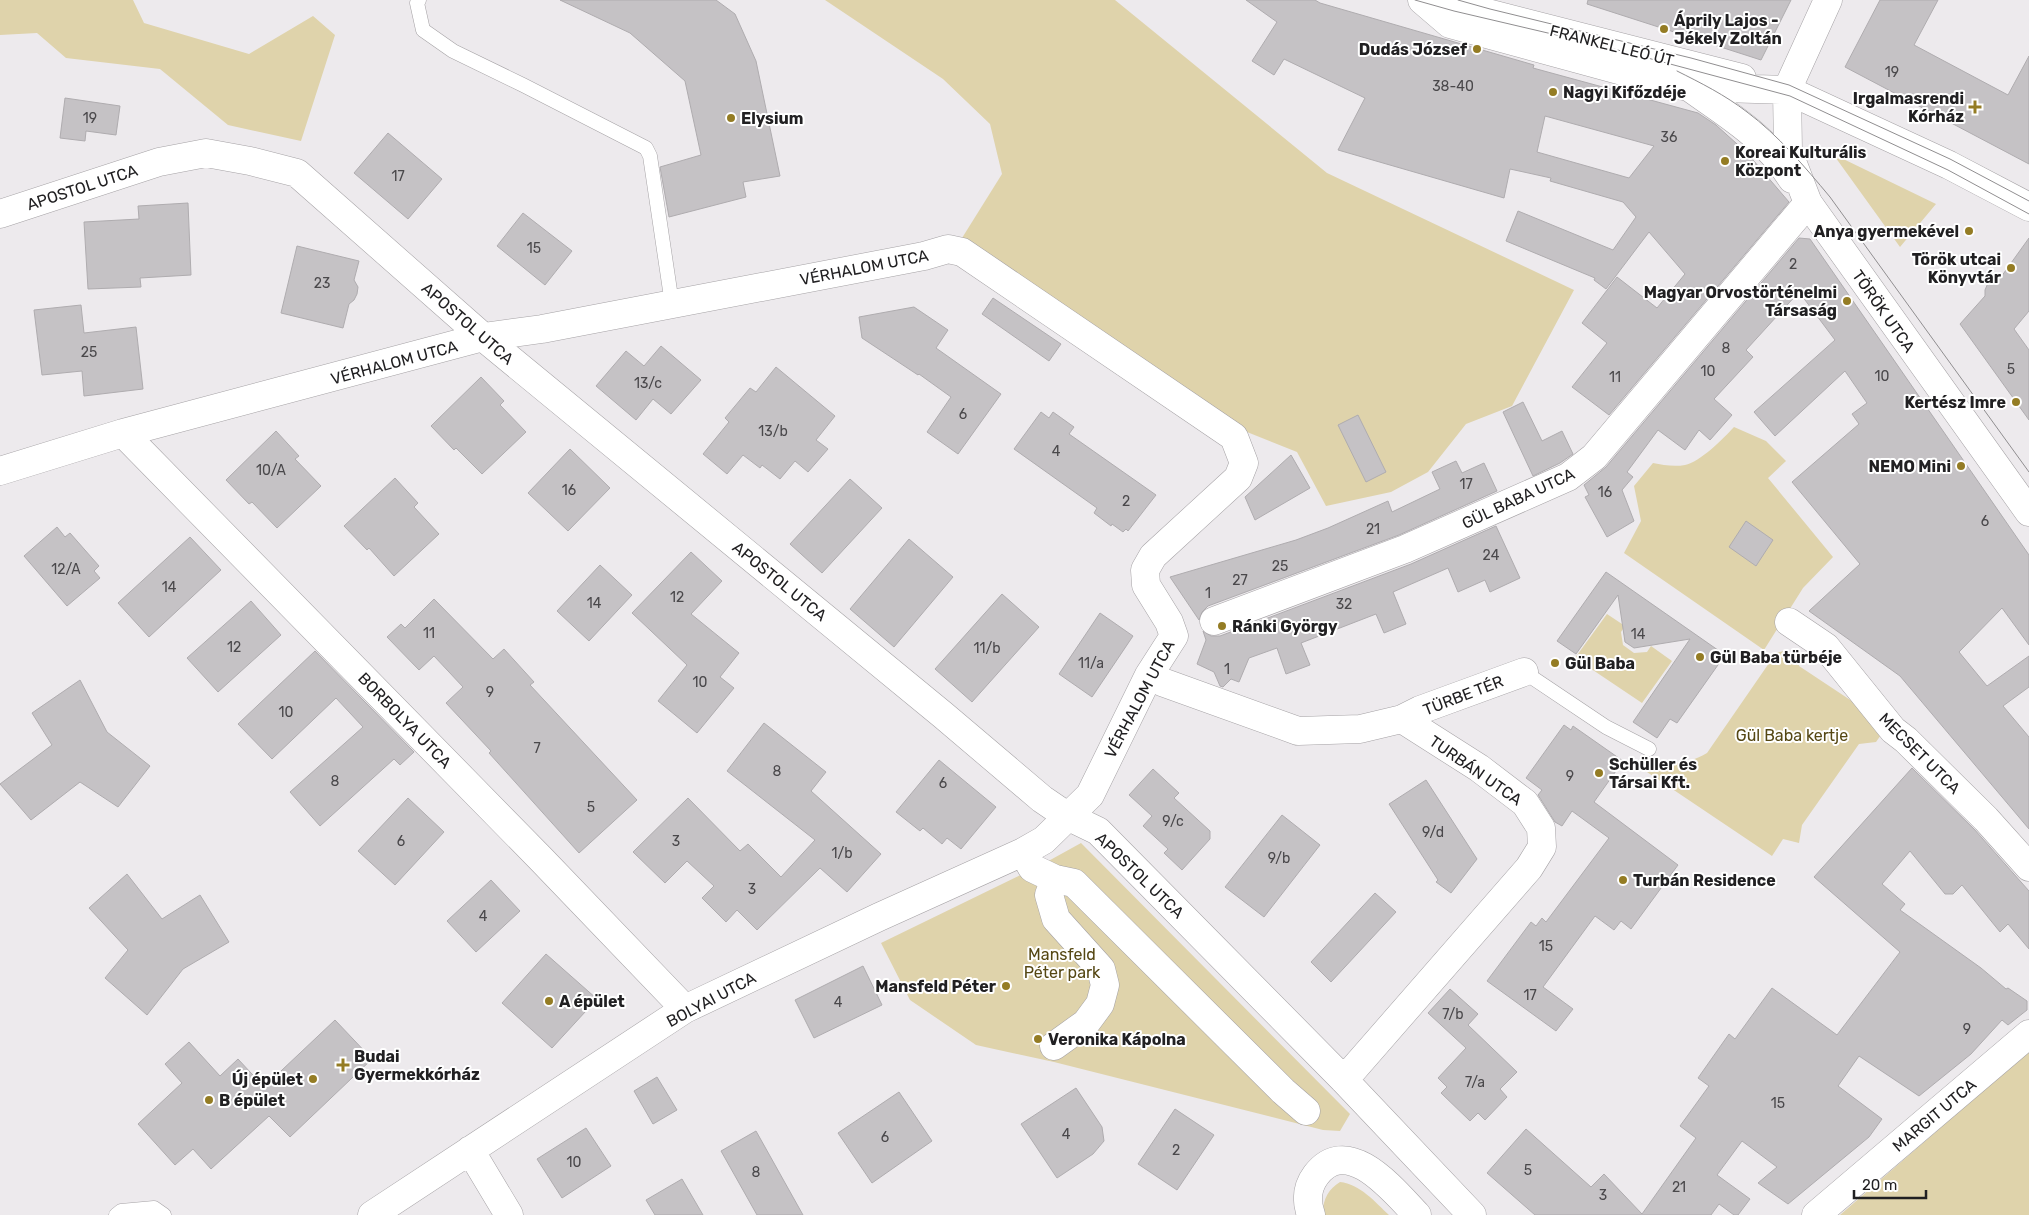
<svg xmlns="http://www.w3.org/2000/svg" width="2029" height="1215" font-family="Rubik,sans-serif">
  <rect width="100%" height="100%" fill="#edeaed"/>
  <path fill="#dfd3ab" d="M 0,0 L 133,0 L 144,23 L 249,54 L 313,16 L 335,35 L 301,141 L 228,125 L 160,69 L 66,58 L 37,33 L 0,35 Z
    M 825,0 L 1115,0 L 1327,173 L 1574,290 L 1512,406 L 1466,424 L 1428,472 L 1391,492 L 1326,506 L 1297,452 L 1242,430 L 962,238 L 1002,174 L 990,124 L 943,79 Z
    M 1833,154 L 1936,204 L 1900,247 Z
    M 1734,427 L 1766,441 L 1786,461 L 1768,478 L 1833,557 L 1803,588 L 1764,650 L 1624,553 L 1641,521 L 1634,486 L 1653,463 C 1663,465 1674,467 1685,465 C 1700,462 1723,439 1734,427 Z
    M 1607,614 L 1625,626 L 1621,632 L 1623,645 L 1634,653 L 1647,652 L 1651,646 L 1672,661 L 1642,703 L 1575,658 Z
    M 1787,650 L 1798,658 L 1799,666 L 1888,725 L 1876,742 L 1859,744 L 1802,825 L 1799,843 L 1783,839 L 1772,856 L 1644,770 L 1651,760 C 1672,766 1688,764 1707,753 L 1776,653 Z
    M 1081,843 L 1350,1114 L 1340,1131 L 1323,1130 L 1054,1062 L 976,1045 L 910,1000 L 881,943 L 1043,864 Z
    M 2029,1051 L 2029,1215 L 1840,1215 Z
    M 1340,1182 C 1360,1184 1375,1202 1389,1215 L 1323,1215 C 1322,1201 1328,1189 1340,1182 Z"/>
  <path fill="#c5c2c5" stroke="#afacaf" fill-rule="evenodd" d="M 560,0 L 716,0 L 735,14 L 756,61 L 780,176 L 743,182 L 746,197 L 669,217 L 660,167 L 701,155 L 685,81 L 630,33 Z
    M 1246,0 L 1315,0 L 1320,3 L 1534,65 L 1533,68 L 1698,113 L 1716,125 L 1747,153 L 1789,202 L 1609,415 L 1572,387 L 1607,343 L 1582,323 L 1617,277 L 1657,308 L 1685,274 L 1649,232 L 1606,289 L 1594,280 L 1595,278 L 1506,241 L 1518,211 L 1613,250 L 1636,217 L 1623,202 L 1550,181 L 1551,178 L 1510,169 L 1504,198 L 1338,150 L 1365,98 L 1284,59 L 1274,75 L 1252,61 L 1277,22 ZM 1545,116 L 1654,146 L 1629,178 L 1537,152 Z
    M 1588,0 L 1791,0 L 1761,60 L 1587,4 Z
    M 1880,0 L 1938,0 L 1914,45 L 2008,95 L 2029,56 L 2029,164 L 1845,67 Z
    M 65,98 L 120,106 L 116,135 L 86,131 L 85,141 L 60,138 Z
    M 388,133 L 442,179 L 408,219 L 354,173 Z
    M 188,203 L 191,275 L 140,278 L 141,287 L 88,289 L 84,222 L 139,219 L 138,206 Z
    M 523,213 L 572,251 L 545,285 L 497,246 Z
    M 1799,238 L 1810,239 L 2029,555 L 2029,645 L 2002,608 L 1959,652 L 1987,686 L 2029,656 L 2029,687 L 2003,706 L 2029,737 L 2029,829 L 1900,676 L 1809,611 L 1860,564 L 1792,482 L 1859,424 L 1852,414 L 1867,403 L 1845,371 L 1775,436 L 1754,412 L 1835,340 L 1799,292 L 1746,350 L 1753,357 L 1714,399 L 1732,415 L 1710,440 L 1699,430 L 1685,450 L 1658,430 L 1627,472 L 1633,477 L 1622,490 L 1634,521 L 1607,537 L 1585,497 L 1589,495 L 1584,485 L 1606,467 Z
    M 2029,238 L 2029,311 L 2014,329 L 2029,350 L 2029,420 L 1960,324 L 1985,296 L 1985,290 L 1988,283 L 1994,278 L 2001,277 Z
    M 297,246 L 359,261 L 354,280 L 358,287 L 357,294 L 354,300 L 349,304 L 343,328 L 281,313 Z
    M 993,298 L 1061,344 L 1049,361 L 982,314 Z
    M 81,305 L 84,333 L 136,327 L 143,389 L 84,396 L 82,371 L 42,375 L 34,310 Z
    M 914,307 L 948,330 L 936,348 L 1001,394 L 958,454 L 927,432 L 951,397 L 919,374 L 918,375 L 862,338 L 859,317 Z
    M 661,346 L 701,380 L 671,414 L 653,399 L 636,420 L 596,386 L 626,351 L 644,366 Z
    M 776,367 L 835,416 L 816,440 L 828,449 L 808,472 L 795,461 L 780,479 L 762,465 L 760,468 L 743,455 L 727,474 L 703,454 L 729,422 L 725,418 L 750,388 L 756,392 Z
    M 481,377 L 504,401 L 500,405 L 526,432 L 482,474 L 456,448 L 454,450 L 431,426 Z
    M 1523,402 L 1542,441 L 1562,431 L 1573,454 L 1560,463 L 1533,476 L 1503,412 Z
    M 1041,412 L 1049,418 L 1053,412 L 1074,427 L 1069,434 L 1156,495 L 1128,531 L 1126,529 L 1123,532 L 1112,524 L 1111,526 L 1094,513 L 1097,508 L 1014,449 Z
    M 1358,415 L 1386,472 L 1366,482 L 1338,425 Z
    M 276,431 L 299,456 L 295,459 L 321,486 L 277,528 L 252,502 L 249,504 L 226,480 Z
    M 570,449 L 610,488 L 568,531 L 528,493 Z
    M 1291,455 L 1310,488 L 1255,520 L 1245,497 Z
    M 1456,461 L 1462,473 L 1484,463 L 1497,491 L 1399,535 L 1208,606 L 1202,612 L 1199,620 L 1170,577 L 1296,540 L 1328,528 L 1388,501 L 1392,512 L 1440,489 L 1432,472 Z
    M 395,478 L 418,503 L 414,507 L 439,534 L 394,576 L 369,548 L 367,550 L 344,526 Z
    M 850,479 L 882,508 L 822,573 L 790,544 Z
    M 1746,521 L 1773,540 L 1756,566 L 1729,547 Z
    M 1496,526 L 1520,578 L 1490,592 L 1485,580 L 1458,592 L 1448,568 L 1393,592 L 1406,624 L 1384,633 L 1376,614 L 1301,643 L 1310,665 L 1286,674 L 1277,648 L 1249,658 L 1239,682 L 1231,679 L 1223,687 L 1220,686 L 1214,672 L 1197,664 L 1206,640 L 1203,631 L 1211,636 L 1220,636 L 1411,564 Z
    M 57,527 L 65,537 L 70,533 L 99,566 L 94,571 L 100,578 L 67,606 L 24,556 Z
    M 190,537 L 221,570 L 149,637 L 118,603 Z
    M 909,539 L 953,577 L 894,647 L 850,609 Z
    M 691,552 L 722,581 L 691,614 L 739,653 L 720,677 L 734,688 L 697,733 L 658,701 L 687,665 L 632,613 Z
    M 600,565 L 632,595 L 589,641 L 557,611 Z
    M 1606,572 L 1725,655 L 1677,723 L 1670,719 L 1657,738 L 1633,722 L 1690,639 L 1634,648 L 1625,642 L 1618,595 L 1576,654 L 1557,641 Z
    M 1002,594 L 1039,627 L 972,702 L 935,669 Z
    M 434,599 L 493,659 L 504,649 L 534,682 L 530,685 L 637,800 L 579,853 L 489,753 L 491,751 L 446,703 L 463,687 L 434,656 L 419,670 L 387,637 L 401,624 L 405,628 Z
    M 251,601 L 281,635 L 218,692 L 187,658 Z
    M 1100,613 L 1133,636 L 1092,697 L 1059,674 Z
    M 315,651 L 414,752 L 400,765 L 394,759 L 320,826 L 290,792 L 363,727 L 336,698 L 272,759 L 238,724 Z
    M 80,680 L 107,732 L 150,766 L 118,807 L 80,782 L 31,820 L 0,784 L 52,745 L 32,713 Z
    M 764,723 L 826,772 L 811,791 L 881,854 L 847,892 L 820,868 L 757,930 L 737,910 L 726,922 L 702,898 L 714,886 L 687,861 L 665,883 L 633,852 L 688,798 L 740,851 L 748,844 L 781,877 L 815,840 L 727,771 Z
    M 1564,725 L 1571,730 L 1573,726 L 1623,761 L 1594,802 L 1678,865 L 1631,929 L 1621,921 L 1614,930 L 1595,916 L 1543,987 L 1573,1009 L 1556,1031 L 1487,981 L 1531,922 L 1536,926 L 1542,918 L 1546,922 L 1609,838 L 1572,811 L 1562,826 L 1555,822 L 1538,795 L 1542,790 L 1526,778 Z
    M 939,760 L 996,807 L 961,849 L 947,838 L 942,844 L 923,828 L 920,831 L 896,812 Z
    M 1912,768 L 1974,829 L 2029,891 L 2029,949 L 2008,924 L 2000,932 L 1962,885 L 1953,894 L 1945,894 L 1910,851 L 1882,884 L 1905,904 L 1900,910 L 1981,968 L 2006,989 L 2008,988 L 2027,1001 L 2027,1010 L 2008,1025 L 2002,1020 L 1971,1054 L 1919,1096 L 1859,1056 L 1838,1086 L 1882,1119 L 1869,1137 L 1788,1204 L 1758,1183 L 1777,1167 L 1742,1141 L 1717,1175 L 1750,1199 L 1738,1215 L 1734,1215 L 1719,1204 L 1711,1215 L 1535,1215 L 1487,1173 L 1526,1129 L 1591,1187 L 1604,1174 L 1642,1214 L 1696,1138 L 1680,1126 L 1709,1086 L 1698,1078 L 1729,1034 L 1735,1039 L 1772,988 L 1837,1035 L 1900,952 L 1814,877 Z
    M 1153,769 L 1179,793 L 1174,798 L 1210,831 L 1210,839 L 1182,870 L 1164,853 L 1168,849 L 1143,826 L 1152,816 L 1129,795 Z
    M 1426,780 L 1477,859 L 1451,893 L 1436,882 L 1438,880 L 1389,804 Z
    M 408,798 L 444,832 L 395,885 L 358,851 Z
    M 1282,815 L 1320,845 L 1264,917 L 1225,887 Z
    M 127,874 L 162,919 L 200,895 L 229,942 L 183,969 L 147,1015 L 105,978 L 128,950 L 89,908 Z
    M 491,880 L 520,911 L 476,952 L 447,921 Z
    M 1375,893 L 1396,912 L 1331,982 L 1311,962 Z
    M 546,954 L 597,999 L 552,1048 L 502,1003 Z
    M 863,966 L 882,1005 L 814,1038 L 795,1000 Z
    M 1450,989 L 1478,1014 L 1468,1025 L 1517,1072 L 1500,1089 L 1507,1097 L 1485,1120 L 1478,1113 L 1470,1121 L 1441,1093 L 1447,1087 L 1438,1078 L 1466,1048 L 1428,1013 Z
    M 335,1020 L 372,1059 L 290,1137 L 269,1116 L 211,1169 L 193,1149 L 175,1165 L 138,1124 L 182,1083 L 165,1064 L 189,1042 L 220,1076 L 238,1059 L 264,1087 Z
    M 657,1077 L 677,1110 L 653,1124 L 634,1091 Z
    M 1076,1088 L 1102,1127 L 1104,1141 L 1093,1154 L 1057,1178 L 1021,1124 Z
    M 899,1092 L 932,1141 L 872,1183 L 838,1133 Z
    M 1175,1109 L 1214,1135 L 1177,1190 L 1138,1164 Z
    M 586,1128 L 611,1166 L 562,1198 L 537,1159 Z
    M 756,1131 L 803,1215 L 757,1215 L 721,1151 Z
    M 682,1179 L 703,1215 L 655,1215 L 646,1200 Z"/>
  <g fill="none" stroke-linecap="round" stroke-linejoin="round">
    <g stroke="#a5a2a5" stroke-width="15">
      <path id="lane" d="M 419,0 L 417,3 L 423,30 L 453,51 L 523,85 L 646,148 L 650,156 L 672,304
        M 1524,672 L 1606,727 L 1649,749
        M 116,1215 L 121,1211 L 154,1208 L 164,1215"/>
    </g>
    <g stroke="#a5a2a5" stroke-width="29">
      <path id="street" d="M 1787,90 L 1949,165 L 2029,207
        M 0,214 L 159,162 L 206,153 L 250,161 L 297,173 L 483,337 L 943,715 L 1042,799 L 1067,816 L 1098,831 L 1344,1080 L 1472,1215
        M 123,433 L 541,859 L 685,1009
        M 0,471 L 123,433 L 483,337 L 542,329 L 924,256 L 948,249 L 962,252 L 1234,437 L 1244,463 L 1238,478 L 1153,556 L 1145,570 L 1146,585 L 1169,622 L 1174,636 L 1149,675 L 1090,795 L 1044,840 L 1023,852 L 879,917 L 685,1009 L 372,1215
        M 1214,621 L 1405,549 L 1568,477 L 1594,457 L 1808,203
        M 1789,622 L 1826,647 L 1893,730 L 1906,740 L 1986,819 L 2029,867
        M 1149,675 L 1162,682 L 1298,731 L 1360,729 L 1402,719 L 1420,710 L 1524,672
        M 1023,852 L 1032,868 L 1055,879 L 1074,883 L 1283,1091 L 1306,1111
        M 1054,1046 L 1086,1023 L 1100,1004 L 1105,985 L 1101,969 L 1056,919 L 1049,895 L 1055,879
        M 1344,1080 L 1529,868 L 1542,847 L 1541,828 L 1525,803 L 1479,768 L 1402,719
        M 470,1150 L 509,1215"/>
    </g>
    <g stroke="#a5a2a5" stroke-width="29">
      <path id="secondary" d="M 1422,0 L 1450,24 L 1659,81 L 1689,87 L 1787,90
        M 1828,0 L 1787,90 L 1788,151 L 1808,203 L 2029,512
        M 1452,4 L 1742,78
        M 1689,87 C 1729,116 1764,135 1792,179
        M 1311,1215 C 1306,1201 1307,1187 1316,1175 C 1348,1133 1394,1191 1417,1215
        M 1816,1215 L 2029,1034"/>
    </g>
    <use href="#lane" stroke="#fff" stroke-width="14"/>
    <use href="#street" stroke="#fff" stroke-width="28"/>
    <use href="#secondary" stroke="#fff" stroke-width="28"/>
    <path stroke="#908e90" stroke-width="1" d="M 1415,0 L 1454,11 L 1599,45 L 1790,96 L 1948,170 L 2029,214
      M 1458,0 L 1490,9 L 1691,58 L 1789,85 L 1950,159 L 2029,201
      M 1677,71 C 1701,83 1725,95 1747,112 C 1778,135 1805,167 1830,197 L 2029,472"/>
  </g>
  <g fill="#947c24" stroke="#fff" stroke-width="2">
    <circle cx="1664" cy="29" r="5"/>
    <circle cx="1477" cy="49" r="5"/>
    <circle cx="1553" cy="92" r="5"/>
    <path d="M1972.5 99.5h5v5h5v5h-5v5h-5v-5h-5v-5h5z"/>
    <circle cx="731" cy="118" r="5"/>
    <circle cx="1725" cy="161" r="5"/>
    <circle cx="1969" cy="231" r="5"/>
    <circle cx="2011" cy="268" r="5"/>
    <circle cx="1847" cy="301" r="5"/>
    <circle cx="2016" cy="402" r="5"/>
    <circle cx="1961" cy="466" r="5"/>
    <circle cx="1222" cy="626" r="5"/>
    <circle cx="1700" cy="657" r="5"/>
    <circle cx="1555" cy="663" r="5"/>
    <circle cx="1599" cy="773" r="5"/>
    <circle cx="1623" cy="880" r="5"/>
    <circle cx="1006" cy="986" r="5"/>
    <circle cx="549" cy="1001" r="5"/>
    <circle cx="1038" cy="1039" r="5"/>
    <path d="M340.5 1057.5h5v5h5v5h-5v5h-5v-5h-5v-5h5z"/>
    <circle cx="313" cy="1079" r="5"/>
    <circle cx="209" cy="1100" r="5"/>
  </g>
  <g text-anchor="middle" stroke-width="4" stroke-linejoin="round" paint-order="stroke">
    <g font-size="14" fill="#4a484b">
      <text x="1892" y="77">19</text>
      <text x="1453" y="91">38-40</text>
      <text x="90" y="123">19</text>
      <text x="1669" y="142">36</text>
      <text x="398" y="181">17</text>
      <text x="534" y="253">15</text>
      <text x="1793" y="269">2</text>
      <text x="322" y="288">23</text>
      <text x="1726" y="353">8</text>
      <text x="89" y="357">25</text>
      <text x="2011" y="374">5</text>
      <text x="1708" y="376">10</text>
      <text x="1882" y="381">10</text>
      <text x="1615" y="382">11</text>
      <text x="648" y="388">13/c</text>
      <text x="963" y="419">6</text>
      <text x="773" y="436">13/b</text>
      <text x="1056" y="456">4</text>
      <text x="271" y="475">10/A</text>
      <text x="1466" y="489">17</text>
      <text x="569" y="495">16</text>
      <text x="1605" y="497">16</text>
      <text x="1126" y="506">2</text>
      <text x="1985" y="526">6</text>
      <text x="1373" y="534">21</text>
      <text x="1491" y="560">24</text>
      <text x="1280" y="571">25</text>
      <text x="66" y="574">12/A</text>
      <text x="1240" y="585">27</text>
      <text x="169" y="592">14</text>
      <text x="1208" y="598">1</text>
      <text x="677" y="602">12</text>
      <text x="594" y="608">14</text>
      <text x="1344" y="609">32</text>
      <text x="429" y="638">11</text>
      <text x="1638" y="639">14</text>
      <text x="234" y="652">12</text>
      <text x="987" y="653">11/b</text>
      <text x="1091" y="668">11/a</text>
      <text x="1227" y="674">1</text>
      <text x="700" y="687">10</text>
      <text x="490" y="697">9</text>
      <text x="286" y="717">10</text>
      <text x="537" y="753">7</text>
      <text x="777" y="776">8</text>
      <text x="1570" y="781">9</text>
      <text x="335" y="786">8</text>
      <text x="943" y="788">6</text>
      <text x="591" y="812">5</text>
      <text x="1173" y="826">9/c</text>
      <text x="1433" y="837">9/d</text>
      <text x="401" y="846">6</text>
      <text x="676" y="846">3</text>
      <text x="842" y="858">1/b</text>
      <text x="1279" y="863">9/b</text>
      <text x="752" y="894">3</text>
      <text x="483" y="921">4</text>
      <text x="1546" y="951">15</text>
      <text x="1530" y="1000">17</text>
      <text x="838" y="1007">4</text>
      <text x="1453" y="1019">7/b</text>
      <text x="1967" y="1034">9</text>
      <text x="1475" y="1087">7/a</text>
      <text x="1778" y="1108">15</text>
      <text x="1066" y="1139">4</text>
      <text x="885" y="1142">6</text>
      <text x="1176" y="1155">2</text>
      <text x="574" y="1167">10</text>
      <text x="1528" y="1175">5</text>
      <text x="756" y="1177">8</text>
      <text x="1679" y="1192">21</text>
      <text x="1603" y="1200">3</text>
    </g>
    <g font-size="16" font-weight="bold" fill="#212022" stroke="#fff" text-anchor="start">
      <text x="1674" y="26">Áprily Lajos -<tspan x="1674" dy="18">Jékely Zoltán</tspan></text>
      <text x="1467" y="55" text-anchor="end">Dudás József</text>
      <text x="1563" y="98">Nagyi Kifőzdéje</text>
      <text x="1964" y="104" text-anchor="end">Irgalmasrendi<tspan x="1964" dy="18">Kórház</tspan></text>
      <text x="741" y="124">Elysium</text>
      <text x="1735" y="158">Koreai Kulturális<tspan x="1735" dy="18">Központ</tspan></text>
      <text x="1959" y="237" text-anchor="end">Anya gyermekével</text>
      <text x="2001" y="265" text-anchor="end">Török utcai<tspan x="2001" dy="18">Könyvtár</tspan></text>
      <text x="1837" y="298" text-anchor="end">Magyar Orvostörténelmi<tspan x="1837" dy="18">Társaság</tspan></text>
      <text x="2006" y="408" text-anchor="end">Kertész Imre</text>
      <text x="1951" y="472" text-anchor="end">NEMO Mini</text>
      <text x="1232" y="632">Ránki György</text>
      <text x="1710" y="663">Gül Baba türbéje</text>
      <text x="1565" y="669">Gül Baba</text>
      <text x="1609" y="770">Schüller és<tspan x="1609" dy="18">Társai Kft.</tspan></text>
      <text x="1633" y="886">Turbán Residence</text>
      <text x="996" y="992" text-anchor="end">Mansfeld Péter</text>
      <text x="559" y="1007">A épület</text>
      <text x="1048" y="1045">Veronika Kápolna</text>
      <text x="354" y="1062">Budai<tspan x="354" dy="18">Gyermekkórház</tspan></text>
      <text x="303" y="1085" text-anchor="end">Új épület</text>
      <text x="219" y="1106">B épület</text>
    </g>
    <g font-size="16" fill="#212022" stroke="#fff">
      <text transform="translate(1612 45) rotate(14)" y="6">FRANKEL LEÓ ÚT</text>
      <text transform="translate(82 187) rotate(-18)" y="6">APOSTOL UTCA</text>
      <text transform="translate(864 267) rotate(-11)" y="6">VÉRHALOM UTCA</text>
      <text transform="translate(1884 311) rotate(55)" y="6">TÖRÖK UTCA</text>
      <text transform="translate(468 323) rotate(41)" y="6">APOSTOL UTCA</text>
      <text transform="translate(394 362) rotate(-15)" y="6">VÉRHALOM UTCA</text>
      <text transform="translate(1518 498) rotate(-25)" y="6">GÜL BABA UTCA</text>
      <text transform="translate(780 581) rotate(39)" y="6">APOSTOL UTCA</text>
      <text transform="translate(1463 695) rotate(-21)" y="6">TÜRBE TÉR</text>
      <text transform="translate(1139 699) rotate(-62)" y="6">VÉRHALOM UTCA</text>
      <text transform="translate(405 720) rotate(46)" y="6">BORBOLYA UTCA</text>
      <text transform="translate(1920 753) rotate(45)" y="6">MECSET UTCA</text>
      <text transform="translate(1476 770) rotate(35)" y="6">TURBÁN UTCA</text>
      <text transform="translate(1140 875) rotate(44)" y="6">APOSTOL UTCA</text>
      <text transform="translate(711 999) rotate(-28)" y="6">BOLYAI UTCA</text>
      <text transform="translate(1934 1115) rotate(-40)" y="6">MARGIT UTCA</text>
    </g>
    <g font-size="16" fill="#554713" stroke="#fff">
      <text x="1792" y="741">Gül Baba kertje</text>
      <text x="1062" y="960">Mansfeld<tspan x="1062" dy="18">Péter park</tspan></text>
    </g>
  </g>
  <path d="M1854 1190v8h72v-8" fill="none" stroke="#212022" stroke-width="2.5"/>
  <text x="1862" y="1190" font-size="15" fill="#212022" stroke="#ffffff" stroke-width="4" paint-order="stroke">20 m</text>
</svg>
